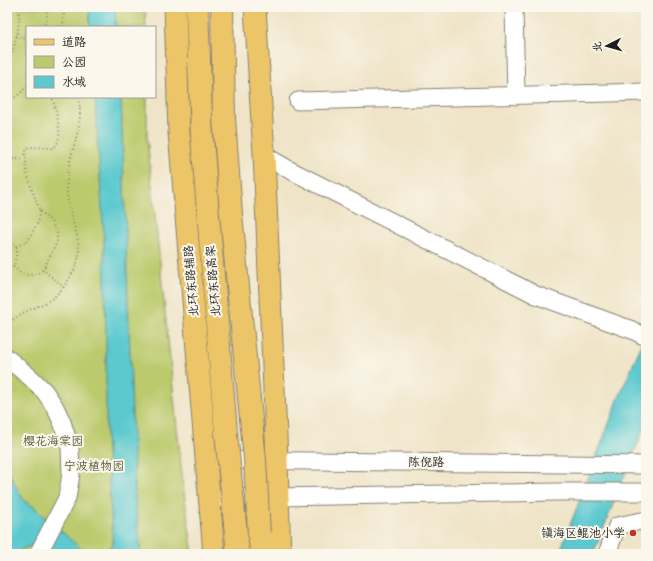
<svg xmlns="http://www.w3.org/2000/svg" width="653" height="561" font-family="Delius,'LXGW WenKai TC',sans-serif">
  <rect width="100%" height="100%" fill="#fbf7ec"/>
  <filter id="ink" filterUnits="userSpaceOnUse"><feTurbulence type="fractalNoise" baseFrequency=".025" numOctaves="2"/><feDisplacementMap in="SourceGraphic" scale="8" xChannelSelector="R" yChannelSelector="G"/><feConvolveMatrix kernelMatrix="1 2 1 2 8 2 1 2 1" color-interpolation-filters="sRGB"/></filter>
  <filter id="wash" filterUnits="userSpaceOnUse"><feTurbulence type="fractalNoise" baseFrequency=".012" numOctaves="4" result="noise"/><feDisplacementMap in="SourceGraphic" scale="16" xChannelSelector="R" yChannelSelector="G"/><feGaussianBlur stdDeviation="0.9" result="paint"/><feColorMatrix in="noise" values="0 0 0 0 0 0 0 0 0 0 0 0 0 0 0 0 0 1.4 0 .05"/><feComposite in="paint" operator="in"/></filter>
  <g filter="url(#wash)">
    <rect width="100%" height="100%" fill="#efe4c7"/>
    <path fill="#bbca6d" stroke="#6c7344" d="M 7,7 L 145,7 L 146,27 L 27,27 L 27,97 L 147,97 L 147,138 L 183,485 L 193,554 L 7,554 Z"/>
    <path fill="#5cc9cf" stroke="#3c7276" d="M 89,7 L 115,7 L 116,27 L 90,27 Z
      M 95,97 L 121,97 L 135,499 L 141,554 L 57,554 L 35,544 L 22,549 L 18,554 L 7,554 L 7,467 L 10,475 L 24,501 L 34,507 L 81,549 L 101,552 L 113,545 L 106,437 L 106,337 L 104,241 Z
      M 646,334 L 646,423 L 593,554 L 559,554 L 618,400 Z"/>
  </g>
  <g filter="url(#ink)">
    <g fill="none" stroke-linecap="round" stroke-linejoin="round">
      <g stroke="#868072" stroke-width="19">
        <path id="minor" d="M 514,7 L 516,96
          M 298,101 L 646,92
          M 264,155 L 288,169 L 536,295 L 632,330 L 646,337
          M 7,358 L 31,378 L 45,392 L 55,407 L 62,422 L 70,447 L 71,474 L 67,498 L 38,554
          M 217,460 L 646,465
          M 222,498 L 556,492 L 646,492
          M 607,554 L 617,526 L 646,520"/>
      </g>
      <g stroke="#868072" stroke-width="23">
        <path id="major" d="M 175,7 L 179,132 L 214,554
          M 255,7 L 264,155 L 277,460 L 278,497 L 280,554"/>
      </g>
      <g stroke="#868072" stroke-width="24">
        <path id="highway" d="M 197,7 L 202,137 L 226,433
          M 259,534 L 261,554"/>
      </g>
      <path stroke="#868072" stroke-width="2" stroke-dasharray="1 3" stroke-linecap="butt" d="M 37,27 L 45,23 L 47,18 L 47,7
        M 63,27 L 64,7
        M 16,36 L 27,39
        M 7,68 C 12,52 23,23 18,7
        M 7,99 C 16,100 21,92 27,86
        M 7,147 C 9,161 10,174 7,188
        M 9,159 L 25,159
        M 40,211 L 51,221 L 57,233 L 57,242 L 43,270
        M 7,240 L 16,246 L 17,252 L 14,266 L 7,269
        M 16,246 L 27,242 L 37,224 L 40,211 L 31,187 L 27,173 L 25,153 L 27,148 L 33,147 L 53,148 C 54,147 57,145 57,144 C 63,133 55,108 52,97
        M 14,266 C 22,278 32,277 43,270 L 64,287
        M 7,325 C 12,320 20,314 27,311 C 42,304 54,301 64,286 C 71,277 78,265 79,253 C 79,239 74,227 71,214 C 68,203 66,192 67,181 C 68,157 80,136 80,112 C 80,107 79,102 78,97"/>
      <use href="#minor" stroke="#fff" stroke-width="17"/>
      <use href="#major" stroke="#edc569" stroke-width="21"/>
      <use href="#highway" stroke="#edc569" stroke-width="22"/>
      <g stroke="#868072" stroke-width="24" stroke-linecap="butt">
        <path id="highway-bridge" d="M 222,7 L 224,118 L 231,214 L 255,460 L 259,534
          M 226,433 L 238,554"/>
      </g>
      <use href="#highway-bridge" stroke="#edc569" stroke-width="22"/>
    </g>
  </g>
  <circle fill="#c8321e" stroke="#fbf7ec" stroke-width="1.5" cx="633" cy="533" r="4"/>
  <g text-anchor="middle" stroke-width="4" stroke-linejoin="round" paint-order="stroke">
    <g font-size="12" fill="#1c1c1c" stroke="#fbf7ec">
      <text transform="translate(191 281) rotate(-95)" y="4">北环东路辅路</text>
      <text transform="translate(213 281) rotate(-95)" y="4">北环东路高架</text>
      <text transform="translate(426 462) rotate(1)" y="4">陈倪路</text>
    </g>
    <g font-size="12" fill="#545938" stroke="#fbf7ec">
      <text x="53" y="445">樱花海棠园</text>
      <text x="94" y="470">宁波植物园</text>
    </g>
    <g font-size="12" fill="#1c1c1c" stroke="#fbf7ec" text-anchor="end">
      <text x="625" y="537">镇海区鲲池小学</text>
    </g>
  </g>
  <rect width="653" height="561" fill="none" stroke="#fbf7ec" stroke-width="24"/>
  <rect x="26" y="26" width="130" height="72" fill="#fbf7ec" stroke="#a29f99"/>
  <rect x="34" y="39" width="20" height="6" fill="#edc569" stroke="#a29f99"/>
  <text x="62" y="46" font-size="12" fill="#1c1c1c">道路</text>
  <rect x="34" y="56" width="20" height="12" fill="#bbca6d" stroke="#a29f99"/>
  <text x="62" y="66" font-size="12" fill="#1c1c1c">公园</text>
  <rect x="34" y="76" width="20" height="12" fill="#5cc9cf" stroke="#a29f99"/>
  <text x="62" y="86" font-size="12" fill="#1c1c1c">水域</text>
  <g transform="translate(607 46) rotate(264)" stroke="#fbf7ec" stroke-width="3" paint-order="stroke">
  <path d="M0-3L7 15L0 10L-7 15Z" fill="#1c1c1c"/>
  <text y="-6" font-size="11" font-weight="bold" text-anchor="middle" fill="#1c1c1c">北</text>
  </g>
</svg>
